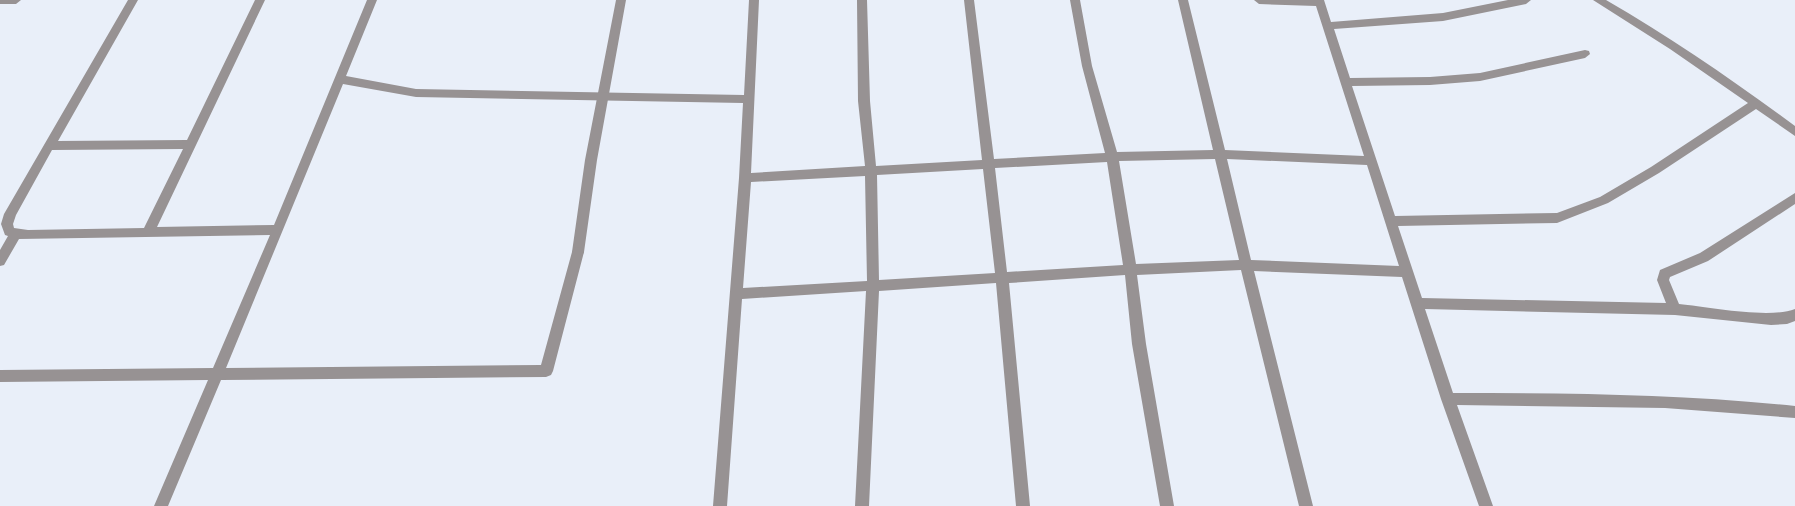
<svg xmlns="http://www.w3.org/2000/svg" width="1795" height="506" font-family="Signika,sans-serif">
  <rect width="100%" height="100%" fill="#e9eff9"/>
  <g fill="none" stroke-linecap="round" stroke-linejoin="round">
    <path fill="#979293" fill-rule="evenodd" d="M 616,0 L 626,0 L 597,160 L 584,252 L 582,256 L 578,257 L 574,256 L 572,252 L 585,160 Z"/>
    <path fill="#979293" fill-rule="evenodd" d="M 0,0 L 21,0 L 16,4 L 0,4 Z
      M 128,0 L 138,0 L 58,141 L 187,140 L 255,0 L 265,0 L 157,227 L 274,225 L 367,0 L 377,0 L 346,76 L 416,89 L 744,95 L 749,0 L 759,0 L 751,173 L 865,166 L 858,101 L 857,0 L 867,0 L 870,101 L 876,166 L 982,160 L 964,0 L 974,0 L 994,159 L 1105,153 L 1082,66 L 1070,0 L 1080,0 L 1092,66 L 1117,152 L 1213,150 L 1178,0 L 1188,0 L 1225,150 L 1364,156 L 1316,6 L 1259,4 L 1254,0 L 1324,0 L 1331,22 L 1443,13 L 1508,0 L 1531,0 L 1526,4 L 1443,21 L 1334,29 L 1350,78 L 1430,77 L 1480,73 L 1585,50 L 1589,51 L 1590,54 L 1585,58 L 1480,81 L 1430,85 L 1352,86 L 1395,216 L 1557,213 L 1600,197 L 1651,167 L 1748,103 L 1670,49 L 1593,0 L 1606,0 C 1672,38 1734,81 1795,126 L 1795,136 L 1756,109 L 1659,173 L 1608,203 L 1557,223 L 1398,226 L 1422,298 L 1666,303 L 1657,280 L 1660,270 L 1700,253 L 1795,193 L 1795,204 L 1708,261 L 1670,277 L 1669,280 L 1679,304 C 1709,307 1769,319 1795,309 L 1795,321 L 1787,324 L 1771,325 L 1675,315 L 1425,309 L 1453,393 C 1567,393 1681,394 1795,406 L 1795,418 L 1665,408 L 1457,405 L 1493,506 L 1479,506 L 1441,399 L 1402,277 L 1254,271 L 1313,506 L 1299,506 L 1241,270 L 1137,275 L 1146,344 L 1174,506 L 1160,506 L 1132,344 L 1125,275 L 1009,283 L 1030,506 L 1016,506 L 996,283 L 879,291 L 869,506 L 855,506 L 866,291 L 742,299 L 727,506 L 713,506 L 739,178 L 743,103 L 416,97 L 343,84 L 226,368 L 541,365 L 572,252 L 574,248 L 578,247 L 582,248 L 584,252 L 553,371 L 551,375 L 546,377 L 221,380 L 168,506 L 154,506 L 208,380 L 0,382 L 0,370 L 213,368 L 270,235 L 19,239 L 4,265 L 0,266 L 0,250 L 8,236 L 5,235 L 1,224 L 4,214 ZM 183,149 L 144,228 L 28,230 L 14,228 L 13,224 L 16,215 L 52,150 ZM 1215,159 L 1239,260 L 1136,264 L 1119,161 ZM 1227,159 L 1367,165 L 1399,266 L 1251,260 ZM 1107,162 L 1123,265 L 1007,272 L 995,168 ZM 983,169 L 995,273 L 879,280 L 877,175 ZM 865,176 L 867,281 L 743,288 L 751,182 Z"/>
  </g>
</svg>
